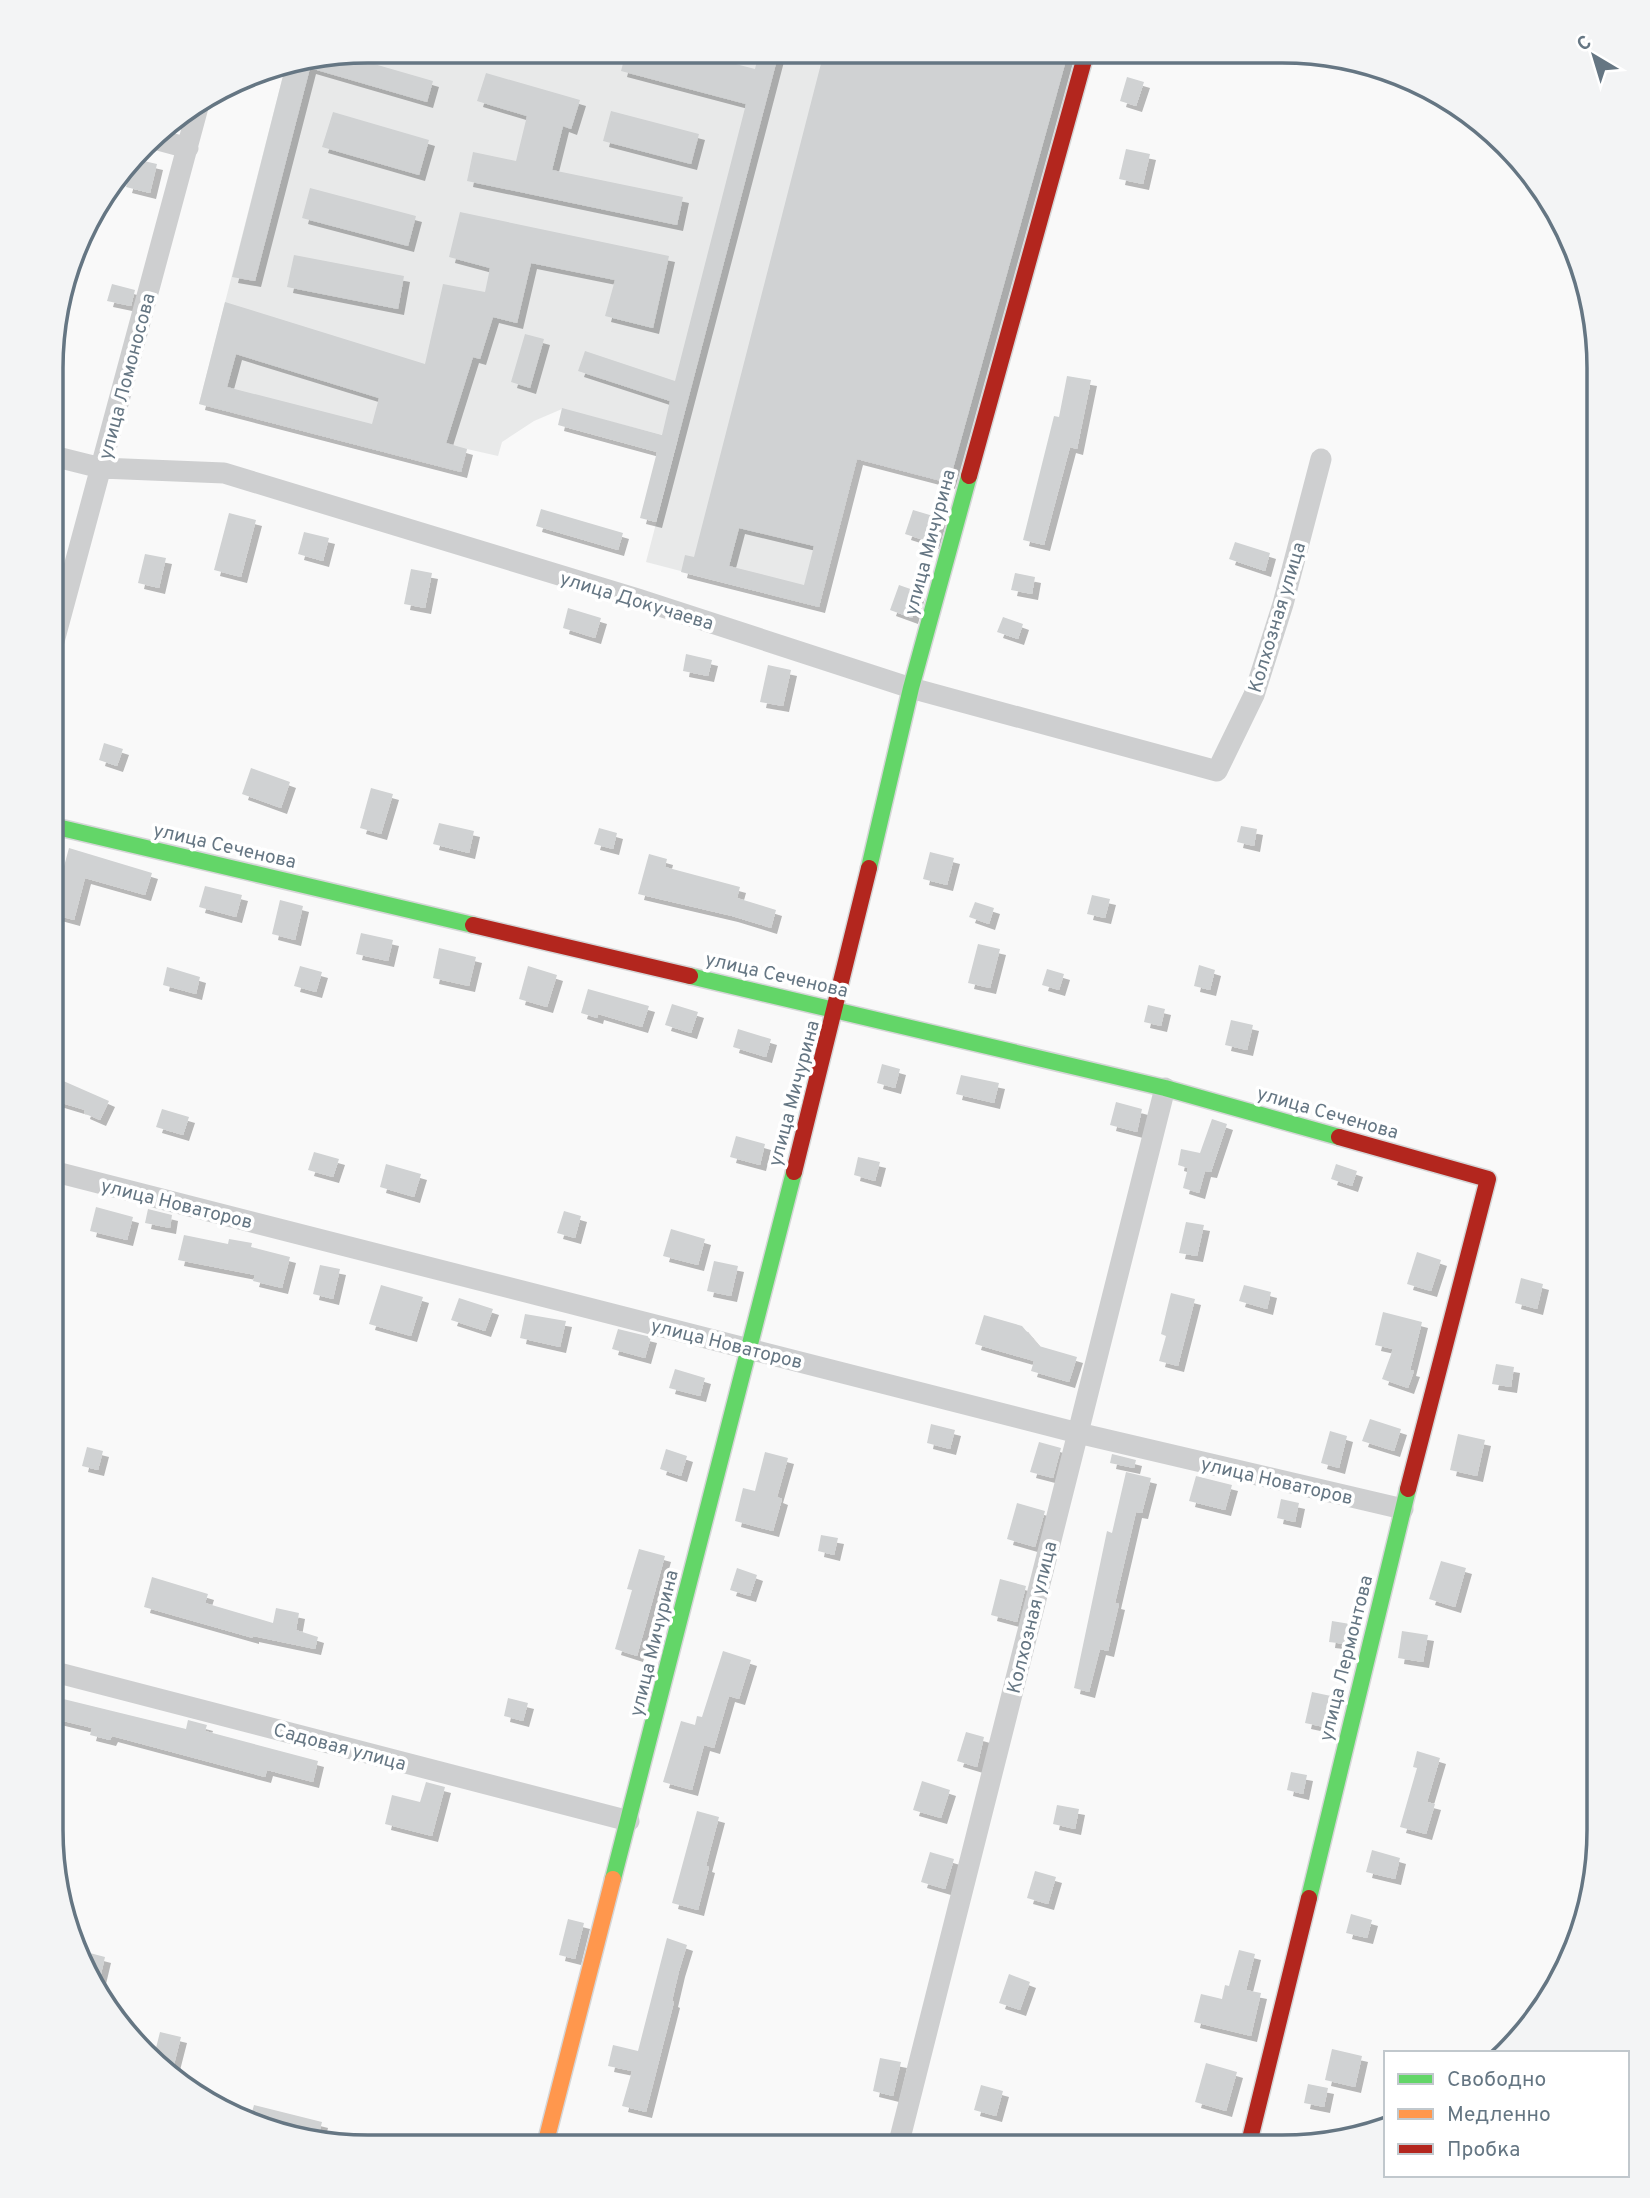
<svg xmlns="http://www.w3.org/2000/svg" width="1650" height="2198" font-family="Overpass,sans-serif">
  <defs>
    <filter id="shadow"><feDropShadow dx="6" dy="6" stdDeviation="0" flood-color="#0004"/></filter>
  </defs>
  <rect width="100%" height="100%" fill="#f9f9f9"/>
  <path fill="#e8e9e9" d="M 368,51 L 1077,53 L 964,487 L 857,459 L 819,607 L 646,562 L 678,439 L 562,409 L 534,421 L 502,442 L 498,456 L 467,449 L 461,472 L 199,404 L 286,64 Z"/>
  <path fill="#d0d2d3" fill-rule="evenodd" filter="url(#shadow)" d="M 626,52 L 689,52 L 755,69 L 759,52 L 779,52 L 656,522 L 640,518 L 657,452 L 558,425 L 562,408 L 662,435 L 670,401 L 578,371 L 585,351 L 675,381 L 746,104 L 621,71 Z
    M 824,52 L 1068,53 L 949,483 L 857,459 L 819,607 L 681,572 L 685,555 L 694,557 ZM 739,528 L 814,546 L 804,585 L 729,566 Z
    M 343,55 L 433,81 L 427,102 L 310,68 L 255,281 L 232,277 L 286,64 Z
    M 486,73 L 580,100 L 571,129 L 563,126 L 552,170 L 683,197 L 677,225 L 467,181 L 473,152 L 516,161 L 527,116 L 477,101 Z
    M 1127,77 L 1144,82 L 1136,106 L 1120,101 Z
    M 611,111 L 699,134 L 691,164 L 603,141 Z
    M 333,112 L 429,140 L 419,175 L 322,147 Z
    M 1126,149 L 1150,154 L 1143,184 L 1119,179 Z
    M 135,159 L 157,164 L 150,193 L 126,187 Z
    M 310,188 L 416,216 L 408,246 L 302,218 Z
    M 460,212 L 669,256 L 653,328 L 605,316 L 615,280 L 531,263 L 517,323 L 493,317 L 480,359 L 473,357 L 446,443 L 467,449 L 461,472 L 199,404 L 225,302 L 425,364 L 443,284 L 485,292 L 490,268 L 449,257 ZM 236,354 L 379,398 L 372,424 L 227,387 Z
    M 294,255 L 404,276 L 398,309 L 287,287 Z
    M 112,284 L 135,290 L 131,306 L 107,301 Z
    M 525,334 L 544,339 L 530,388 L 511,382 Z
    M 1067,376 L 1091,380 L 1077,449 L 1070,447 L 1044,545 L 1023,540 L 1054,416 L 1059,417 Z
    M 541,509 L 623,533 L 618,550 L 536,526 Z
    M 913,510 L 940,518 L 933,543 L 905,534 Z
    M 229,513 L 256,520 L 241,577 L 214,570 Z
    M 304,532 L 329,538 L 323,561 L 298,554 Z
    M 1235,542 L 1270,553 L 1265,571 L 1229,559 Z
    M 145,554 L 166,558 L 159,588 L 138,583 Z
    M 411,569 L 432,573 L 425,608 L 404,604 Z
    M 1015,573 L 1035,577 L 1032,594 L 1011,590 Z
    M 899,585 L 919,592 L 912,618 L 890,610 Z
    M 568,608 L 601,618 L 595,638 L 563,628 Z
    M 1003,617 L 1023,624 L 1018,639 L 997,632 Z
    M 686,654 L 712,660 L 708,676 L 683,671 Z
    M 768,665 L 791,670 L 783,706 L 760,702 Z
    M 104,743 L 123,749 L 117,766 L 99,760 Z
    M 251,768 L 290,782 L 281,808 L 242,794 Z
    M 371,788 L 393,794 L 381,834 L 360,828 Z
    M 439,823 L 474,831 L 469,853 L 433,844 Z
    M 1241,826 L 1257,829 L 1254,846 L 1237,842 Z
    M 599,828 L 617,833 L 613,849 L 594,844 Z
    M 69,848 L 152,873 L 145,895 L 85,878 L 74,920 L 52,914 L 52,879 L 60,881 Z
    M 930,852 L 954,858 L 947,885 L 923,879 Z
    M 649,854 L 667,859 L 665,867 L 740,887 L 737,898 L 776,910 L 771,928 L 732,916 L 638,894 Z
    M 205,886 L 242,895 L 236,917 L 199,907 Z
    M 1092,895 L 1110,899 L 1105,918 L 1087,914 Z
    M 280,900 L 303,906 L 295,940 L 272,934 Z
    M 975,902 L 994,908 L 989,924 L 969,917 Z
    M 361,933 L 393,940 L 388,961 L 356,954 Z
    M 978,944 L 1000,949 L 990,988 L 968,983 Z
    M 439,948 L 476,957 L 469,986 L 433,978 Z
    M 1199,965 L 1215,970 L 1210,990 L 1194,986 Z
    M 300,966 L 322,972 L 316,992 L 294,986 Z
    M 528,966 L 557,975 L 547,1007 L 519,999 Z
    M 167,967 L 200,977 L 196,994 L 163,985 Z
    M 1047,969 L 1064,974 L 1059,990 L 1042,985 Z
    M 588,989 L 649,1006 L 642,1027 L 598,1014 L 597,1018 L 581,1013 Z
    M 672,1004 L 698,1012 L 691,1033 L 665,1025 Z
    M 1148,1005 L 1165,1009 L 1161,1026 L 1144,1022 Z
    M 1231,1020 L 1253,1025 L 1247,1050 L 1225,1045 Z
    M 738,1029 L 771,1039 L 766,1057 L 733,1047 Z
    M 882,1064 L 900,1069 L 895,1088 L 877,1083 Z
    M 961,1075 L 999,1083 L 994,1103 L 956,1094 Z
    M 52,1076 L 109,1101 L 100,1120 L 84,1113 L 85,1110 L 52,1100 Z
    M 1116,1102 L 1142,1109 L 1137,1132 L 1110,1125 Z
    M 162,1109 L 189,1117 L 183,1135 L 156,1127 Z
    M 1212,1119 L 1227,1124 L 1211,1172 L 1205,1171 L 1199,1193 L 1183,1188 L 1188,1168 L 1178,1165 L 1181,1149 L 1200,1153 Z
    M 736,1136 L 765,1144 L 760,1165 L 730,1157 Z
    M 314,1152 L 339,1159 L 333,1177 L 308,1170 Z
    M 858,1157 L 880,1162 L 875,1181 L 854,1175 Z
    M 386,1164 L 421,1174 L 414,1197 L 380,1187 Z
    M 1336,1164 L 1357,1171 L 1352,1186 L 1331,1179 Z
    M 96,1207 L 133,1217 L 127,1240 L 90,1231 Z
    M 148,1209 L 172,1215 L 170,1228 L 145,1223 Z
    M 564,1211 L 581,1216 L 575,1238 L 557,1233 Z
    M 1186,1222 L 1204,1225 L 1197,1256 L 1179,1253 Z
    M 671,1229 L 705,1239 L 698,1265 L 663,1256 Z
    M 184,1235 L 228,1244 L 229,1239 L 252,1243 L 251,1247 L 290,1257 L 282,1288 L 253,1281 L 255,1275 L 178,1260 Z
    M 1417,1252 L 1441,1260 L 1431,1291 L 1407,1284 Z
    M 714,1261 L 738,1266 L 731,1296 L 707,1291 Z
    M 320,1265 L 340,1269 L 333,1299 L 313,1294 Z
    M 1521,1278 L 1543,1284 L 1537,1309 L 1515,1303 Z
    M 381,1285 L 423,1297 L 411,1336 L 369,1324 Z
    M 1244,1285 L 1271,1292 L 1267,1309 L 1239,1301 Z
    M 1171,1293 L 1195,1299 L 1178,1366 L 1159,1361 L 1166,1336 L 1161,1334 Z
    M 459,1298 L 493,1309 L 485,1331 L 451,1320 Z
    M 1383,1312 L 1422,1322 L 1410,1370 L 1414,1371 L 1408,1388 L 1382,1379 L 1393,1349 L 1375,1345 Z
    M 525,1314 L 566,1321 L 560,1347 L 520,1338 Z
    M 984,1315 L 1022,1326 L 1039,1346 L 1077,1357 L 1069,1382 L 1031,1371 L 1034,1361 L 975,1344 Z
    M 618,1329 L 651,1337 L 645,1358 L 612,1349 Z
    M 1496,1364 L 1514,1367 L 1511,1387 L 1492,1384 Z
    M 675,1369 L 705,1378 L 700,1396 L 669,1388 Z
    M 1370,1419 L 1401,1429 L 1394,1451 L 1362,1441 Z
    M 931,1424 L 955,1430 L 950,1449 L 927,1443 Z
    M 1330,1431 L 1347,1436 L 1339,1468 L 1321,1463 Z
    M 1458,1434 L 1485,1440 L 1477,1476 L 1450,1470 Z
    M 1039,1442 L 1061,1448 L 1053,1478 L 1030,1472 Z
    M 87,1447 L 103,1451 L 98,1470 L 82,1466 Z
    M 666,1449 L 687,1456 L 681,1476 L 660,1469 Z
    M 765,1452 L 788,1458 L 777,1497 L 782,1499 L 773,1531 L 735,1521 L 743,1488 L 755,1491 Z
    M 1112,1454 L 1136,1460 L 1134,1468 L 1110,1463 Z
    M 1126,1472 L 1151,1478 L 1142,1513 L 1136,1512 L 1115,1603 L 1119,1604 L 1108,1651 L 1100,1649 L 1089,1692 L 1074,1688 L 1107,1531 L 1112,1533 Z
    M 1196,1476 L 1232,1485 L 1225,1510 L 1189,1501 Z
    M 1281,1499 L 1299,1503 L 1295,1522 L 1277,1518 Z
    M 1017,1503 L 1045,1511 L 1035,1547 L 1007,1539 Z
    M 821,1535 L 838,1538 L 834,1555 L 818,1551 Z
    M 639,1549 L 665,1556 L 637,1656 L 615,1649 L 632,1590 L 627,1589 Z
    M 1441,1561 L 1466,1568 L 1455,1607 L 1429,1599 Z
    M 737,1568 L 757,1575 L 750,1596 L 730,1590 Z
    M 152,1577 L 208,1594 L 205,1603 L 273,1623 L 276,1608 L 299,1613 L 296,1630 L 318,1637 L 315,1649 L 253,1636 L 253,1638 L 144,1607 Z
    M 1000,1579 L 1026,1586 L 1017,1622 L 991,1615 Z
    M 1332,1621 L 1350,1624 L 1346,1644 L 1329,1642 Z
    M 1402,1631 L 1428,1635 L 1423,1662 L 1398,1658 Z
    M 723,1651 L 751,1660 L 739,1699 L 729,1696 L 714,1748 L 704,1745 L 692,1790 L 663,1782 L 681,1721 L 695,1725 L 697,1716 L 702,1717 Z
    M 1312,1692 L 1331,1696 L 1324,1727 L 1305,1723 Z
    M 51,1696 L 186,1729 L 188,1720 L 207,1725 L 205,1731 L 318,1761 L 313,1782 L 267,1770 L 265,1777 L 112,1736 L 110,1740 L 90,1735 L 92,1728 L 51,1718 Z
    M 508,1698 L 528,1703 L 523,1721 L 504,1716 Z
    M 966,1732 L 984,1737 L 977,1767 L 957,1761 Z
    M 1417,1751 L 1440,1758 L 1427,1802 L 1435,1804 L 1426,1834 L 1400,1827 L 1417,1768 L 1413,1767 Z
    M 1291,1772 L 1307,1775 L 1303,1794 L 1287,1790 Z
    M 922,1781 L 950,1790 L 941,1818 L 913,1810 Z
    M 426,1782 L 445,1787 L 432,1836 L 385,1824 L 392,1795 L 420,1802 Z
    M 1057,1805 L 1079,1809 L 1075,1829 L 1053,1824 Z
    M 697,1811 L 719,1817 L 706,1866 L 709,1867 L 698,1910 L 672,1903 Z
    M 1372,1850 L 1400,1858 L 1395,1879 L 1366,1872 Z
    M 930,1852 L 954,1859 L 945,1889 L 921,1882 Z
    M 1035,1871 L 1056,1877 L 1048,1904 L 1027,1898 Z
    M 1351,1914 L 1372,1920 L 1367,1938 L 1346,1933 Z
    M 568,1919 L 584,1923 L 575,1959 L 559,1955 Z
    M 667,1938 L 687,1945 L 679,1971 L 672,2001 L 674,2002 L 646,2112 L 622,2106 L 632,2071 L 608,2066 L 613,2045 L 638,2051 Z
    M 1239,1950 L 1255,1954 L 1246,1990 L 1261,1993 L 1251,2036 L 1194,2022 L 1201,1994 L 1222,1999 L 1225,1985 L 1229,1986 Z
    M 86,1952 L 105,1957 L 100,1978 L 86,1975 L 84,1971 L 82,1966 Z
    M 1009,1974 L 1030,1982 L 1020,2010 L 999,2003 Z
    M 160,2032 L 181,2037 L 171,2076 L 153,2060 Z
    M 1332,2049 L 1362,2056 L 1355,2087 L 1325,2080 Z
    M 880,2058 L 901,2062 L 893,2096 L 873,2091 Z
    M 1206,2063 L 1237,2072 L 1226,2111 L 1195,2102 Z
    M 1308,2084 L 1328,2088 L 1324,2107 L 1304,2103 Z
    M 981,2085 L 1003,2091 L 996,2116 L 974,2110 Z
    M 254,2105 L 322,2122 L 317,2141 L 251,2116 Z"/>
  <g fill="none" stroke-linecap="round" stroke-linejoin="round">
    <g stroke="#d5d6d7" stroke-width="19">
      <path id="fast" d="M 53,826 L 473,925
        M 869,868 L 911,688 L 969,476
        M 690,976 L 1165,1088 L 1339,1137
        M 613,1879 L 794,1172
        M 1309,1898 L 1408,1489"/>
    </g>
    <g stroke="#d5d6d7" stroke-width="19">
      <path id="slow" d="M 545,2145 L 613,1879"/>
    </g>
    <g stroke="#d5d6d7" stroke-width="19">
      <path id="jam" d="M 969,476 L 1086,53
        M 473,925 L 690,976
        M 1339,1137 L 1488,1179 L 1408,1489
        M 794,1172 L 869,868
        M 1248,2147 L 1309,1898"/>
    </g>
    <path stroke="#cecfd0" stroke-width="21" d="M 151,138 L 188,148
      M 53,456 L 101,468 L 224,473 L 638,599 L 911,688 L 1217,771 L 1254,695 L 1283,604 L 1321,459
      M 53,645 L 198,107
      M 52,1171 L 1078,1433 L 1403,1509
      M 51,1671 L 629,1821
      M 898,2146 L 1165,1088"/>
    <use href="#fast" stroke="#63d668" stroke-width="16"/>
    <use href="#slow" stroke="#ff974d" stroke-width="16"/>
    <use href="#jam" stroke="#b3261e" stroke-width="16"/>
  </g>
  <g text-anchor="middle" stroke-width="7" stroke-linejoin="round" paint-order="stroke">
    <g font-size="19" fill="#657683" stroke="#fff">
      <text transform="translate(126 376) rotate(-75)" y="7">улица Ломоносова</text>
      <text transform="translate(929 542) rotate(-75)" y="7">улица Мичурина</text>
      <text transform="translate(637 600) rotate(17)" y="7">улица Докучаева</text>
      <text transform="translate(1276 617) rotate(-73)" y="7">Колхозная улица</text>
      <text transform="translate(225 845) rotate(13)" y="7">улица Сеченова</text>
      <text transform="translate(777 974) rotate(13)" y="7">улица Сеченова</text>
      <text transform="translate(793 1093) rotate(-75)" y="7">улица Мичурина</text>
      <text transform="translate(1328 1112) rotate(16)" y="7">улица Сеченова</text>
      <text transform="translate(177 1203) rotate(14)" y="7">улица Новаторов</text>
      <text transform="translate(727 1343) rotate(14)" y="7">улица Новаторов</text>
      <text transform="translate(1277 1480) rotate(13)" y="7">улица Новаторов</text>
      <text transform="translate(1031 1617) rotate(-76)" y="7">Колхозная улица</text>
      <text transform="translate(653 1643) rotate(-76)" y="7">улица Мичурина</text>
      <text transform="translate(1345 1658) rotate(-76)" y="7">улица Лермонтова</text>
      <text transform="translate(340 1746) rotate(15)" y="7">Садовая улица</text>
    </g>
  </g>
  <path d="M0 0H1650V2198H0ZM368 63H1282A305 305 0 0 1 1587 368V1830A305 305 0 0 1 1282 2135H368A305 305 0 0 1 63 1830V368A305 305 0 0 1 368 63Z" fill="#f3f4f5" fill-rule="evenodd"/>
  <path fill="none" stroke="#657683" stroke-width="3.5" d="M368 63H1282A305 305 0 0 1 1587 368V1830A305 305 0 0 1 1282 2135H368A305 305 0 0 1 63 1830V368A305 305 0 0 1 368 63Z"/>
  <rect x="1384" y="2051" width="245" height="126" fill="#ffffff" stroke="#c1c8cd" stroke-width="2"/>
  <rect x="1398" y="2074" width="35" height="10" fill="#63d668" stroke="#c1c8cd" stroke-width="2"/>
  <text x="1447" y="2086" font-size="21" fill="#657683">Свободно</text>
  <rect x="1398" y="2109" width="35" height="10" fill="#ff974d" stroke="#c1c8cd" stroke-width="2"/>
  <text x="1447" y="2121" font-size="21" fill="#657683">Медленно</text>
  <rect x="1398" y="2144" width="35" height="10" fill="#b3261e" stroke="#c1c8cd" stroke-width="2"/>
  <text x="1447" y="2156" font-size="21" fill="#657683">Пробка</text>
  <g transform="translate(1594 56) rotate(322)" stroke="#ffffff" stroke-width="5" paint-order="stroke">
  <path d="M0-5L12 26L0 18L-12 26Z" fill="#657683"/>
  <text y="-10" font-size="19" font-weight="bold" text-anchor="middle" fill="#657683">С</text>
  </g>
</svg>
